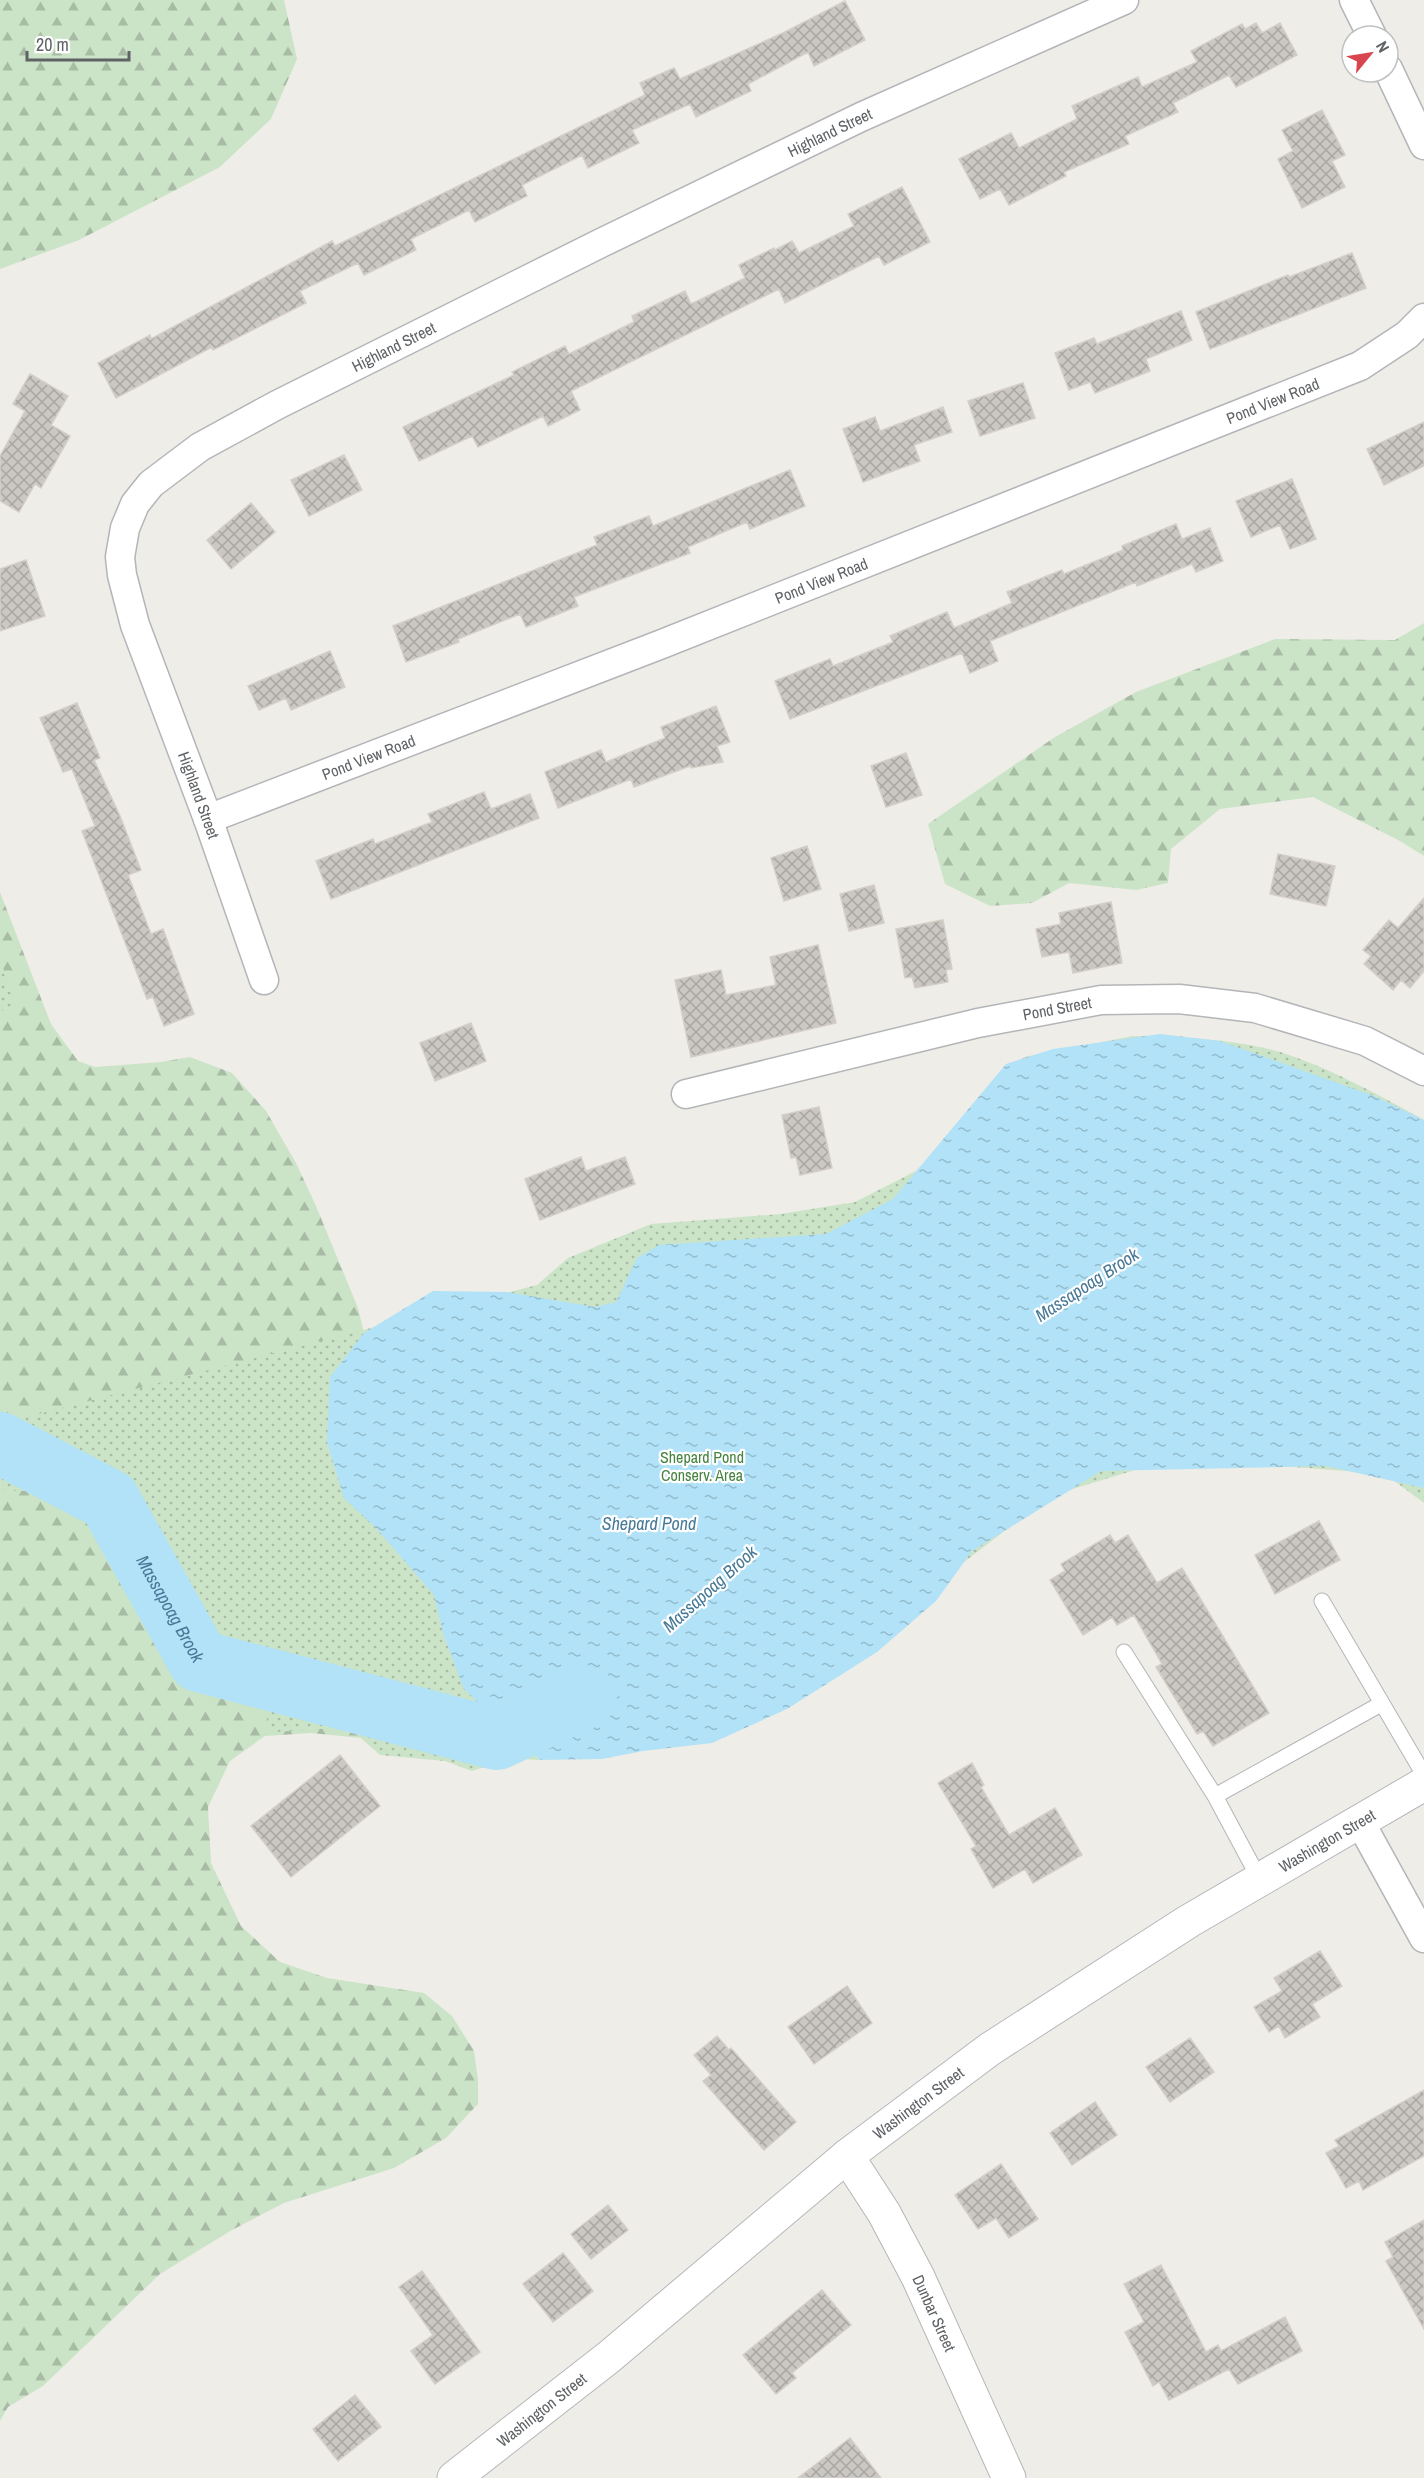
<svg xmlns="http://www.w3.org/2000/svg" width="1424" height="2478" font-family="'Archivo Narrow',sans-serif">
  <defs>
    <pattern id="forest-firs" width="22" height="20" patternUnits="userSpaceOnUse" patternTransform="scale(1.5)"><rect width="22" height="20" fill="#cbe4c7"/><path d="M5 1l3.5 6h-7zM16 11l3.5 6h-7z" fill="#a8bca5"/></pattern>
    <pattern id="park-dots" width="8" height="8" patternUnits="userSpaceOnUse" patternTransform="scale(1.5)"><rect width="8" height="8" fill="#cbe4c7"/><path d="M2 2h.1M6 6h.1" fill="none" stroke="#a8bca5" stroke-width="1.8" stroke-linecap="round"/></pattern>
    <pattern id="water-ripples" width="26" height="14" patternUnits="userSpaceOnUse" patternTransform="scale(1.5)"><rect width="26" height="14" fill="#b1e2f7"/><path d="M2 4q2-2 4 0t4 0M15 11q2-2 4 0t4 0" fill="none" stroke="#93bbcc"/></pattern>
    <pattern id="building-cross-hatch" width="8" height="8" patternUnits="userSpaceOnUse" patternTransform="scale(1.5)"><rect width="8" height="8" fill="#cbc8c4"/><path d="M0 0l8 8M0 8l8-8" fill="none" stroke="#a8a6a3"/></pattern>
  </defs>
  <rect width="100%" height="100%" fill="#efede8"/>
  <path fill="url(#forest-firs)" d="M 0,0 L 284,0 L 297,59 L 271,119 L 220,167 L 79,240 L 0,269 Z
    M 1424,623 L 1424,856 L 1400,841 L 1313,797 L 1220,809 L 1171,849 L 1168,883 L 1136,890 L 1069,883 L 1032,903 L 990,906 L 945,884 L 928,824 L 1055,737 L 1136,692 L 1275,639 L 1395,640 Z
    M 0,892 L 51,1024 L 78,1061 L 95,1067 L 161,1062 L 190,1057 L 232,1073 L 266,1111 L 296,1163 L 316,1206 L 358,1308 L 364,1333 L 498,1723 L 540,1760 L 454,1755 L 382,1740 L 311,1733 L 265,1736 L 230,1761 L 208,1807 L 211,1863 L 241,1926 L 280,1962 L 327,1978 L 424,1993 L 452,2016 L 474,2051 L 478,2080 L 478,2104 L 446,2138 L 394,2168 L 284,2203 L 232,2230 L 160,2274 L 43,2386 L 8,2407 L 0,2421 Z"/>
  <path fill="url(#park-dots)" d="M 0,959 L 16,1007 L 0,1011 Z
    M 1133,1036 C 1186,1038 1241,1038 1292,1056 C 1338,1072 1382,1097 1424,1120 L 1424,1503 L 1385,1474 L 1202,1460 L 1161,1462 L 1050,1496 L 946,1576 L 533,1751 L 472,1771 L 445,1761 L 380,1755 L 348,1727 L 275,1732 L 161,1533 L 97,1494 L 0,1490 L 0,1424 L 537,1285 L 568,1258 L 651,1224 L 781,1214 L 855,1202 L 916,1171 L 988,1101 L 1024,1057 Z"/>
  <path fill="url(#water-ripples)" d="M 1160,1034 L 1220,1041 L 1374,1096 L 1424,1120 L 1424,1488 L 1326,1466 L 1101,1471 L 972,1551 L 936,1601 L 877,1652 L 787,1709 L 712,1743 L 643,1751 L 602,1759 L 540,1760 L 464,1689 L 444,1636 L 434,1595 L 376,1528 L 344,1498 L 327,1442 L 330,1377 L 364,1333 L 433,1291 L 507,1292 L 595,1307 L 616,1302 L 637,1258 L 659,1245 L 826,1234 L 893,1199 L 1006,1064 L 1053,1049 Z"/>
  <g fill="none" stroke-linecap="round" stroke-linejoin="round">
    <path stroke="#b1e2f7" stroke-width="62" id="s1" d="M 0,1443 L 109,1500 L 199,1661 L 497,1739 L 586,1697"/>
  </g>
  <path fill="url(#building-cross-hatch)" stroke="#d4cec7" stroke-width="1.5" d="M 845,1 L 865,40 L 814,66 L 808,52 L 748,84 L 751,91 L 696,117 L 690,104 L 632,130 L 639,143 L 588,168 L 582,155 L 522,185 L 527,196 L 475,222 L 469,210 L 411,239 L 416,250 L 364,275 L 358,263 L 300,291 L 306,303 L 213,350 L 212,347 L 116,398 L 98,363 L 150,335 L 151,339 L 332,241 L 335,246 L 645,95 L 640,83 L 674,68 L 680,79 L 783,33 Z
    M 1256,23 L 1262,33 L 1280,23 L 1297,55 L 1236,87 L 1229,75 L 1173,103 L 1178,112 L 1125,136 L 1129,144 L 1064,172 L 1066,176 L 1009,205 L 1000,189 L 980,199 L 959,159 L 1011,133 L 1019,148 L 1077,119 L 1072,106 L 1138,77 L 1142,87 L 1197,62 L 1191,51 L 1242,24 L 1245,29 Z
    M 1322,110 L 1345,155 L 1332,161 L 1345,187 L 1302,208 L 1278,159 L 1293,151 L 1282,130 Z
    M 902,187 L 930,242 L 884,265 L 879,256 L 785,303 L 779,289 L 571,391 L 580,410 L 548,426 L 543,416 L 478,447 L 472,436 L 419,461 L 403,427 L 514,375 L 512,372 L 565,346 L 569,354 L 634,322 L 632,316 L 685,291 L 691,304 L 745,278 L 739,265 L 774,248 L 775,250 L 792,241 L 799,253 L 854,226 L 848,214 Z
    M 1352,253 L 1366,288 L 1210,349 L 1196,312 L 1288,275 L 1289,277 Z
    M 1181,311 L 1192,340 L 1146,359 L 1150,371 L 1095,393 L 1090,382 L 1069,390 L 1055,353 L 1094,338 L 1097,344 Z
    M 30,374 L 68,396 L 51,425 L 70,436 L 41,488 L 35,484 L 19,512 L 0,501 L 0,456 L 25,411 L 13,404 Z
    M 1023,383 L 1035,418 L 980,436 L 968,401 Z
    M 943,407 L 952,432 L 914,445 L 920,461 L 863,482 L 843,429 L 875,417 L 880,431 Z
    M 1424,422 L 1424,466 L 1384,485 L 1367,449 Z
    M 344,455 L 362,490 L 309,516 L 291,480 Z
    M 790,470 L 805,506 L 750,529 L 747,522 L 688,547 L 690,553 L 574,597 L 578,606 L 526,627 L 520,614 L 458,639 L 459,642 L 406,662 L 393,626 L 597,545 L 594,537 L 649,516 L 653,526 Z
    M 1292,479 L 1316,539 L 1290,549 L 1280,525 L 1251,537 L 1236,501 Z
    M 251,503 L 275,532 L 231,569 L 207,540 Z
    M 1176,524 L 1182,539 L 1210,528 L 1223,561 L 1196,572 L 1192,564 L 1137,586 L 1136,582 L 990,641 L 998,661 L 970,673 L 962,653 L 790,719 L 775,681 L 830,659 L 833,666 L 893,642 L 890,636 L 947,612 L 954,628 L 1012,603 L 1007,592 L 1062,570 L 1064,574 L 1123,550 L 1122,546 Z
    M 26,560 L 45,616 L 0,631 L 0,569 Z
    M 330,651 L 345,687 L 291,710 L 286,698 L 259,710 L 248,686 Z
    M 77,703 L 100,758 L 94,760 L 120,816 L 141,870 L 128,875 L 151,934 L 163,929 L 194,1014 L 164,1026 L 153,997 L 147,999 L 82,831 L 95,826 L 72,769 L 63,772 L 40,718 Z
    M 716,706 L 730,742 L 717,746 L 723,762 L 691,768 L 690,766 L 634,787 L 631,779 L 558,808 L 545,772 L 601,750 L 606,762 L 665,738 L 661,727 Z
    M 906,753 L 922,795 L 886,807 L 871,766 Z
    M 484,792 L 491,809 L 530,794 L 539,818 L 331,899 L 316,861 L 373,839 L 375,844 L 432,822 L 428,814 Z
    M 807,846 L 821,889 L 784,901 L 771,858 Z
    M 1278,854 L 1335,866 L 1326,906 L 1270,894 Z
    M 874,885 L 884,923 L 849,931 L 840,894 Z
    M 1424,898 L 1424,971 L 1410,988 L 1401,980 L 1393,990 L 1364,964 L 1371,956 L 1363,950 L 1389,920 L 1398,928 Z
    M 1111,902 L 1122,963 L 1073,973 L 1069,952 L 1042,957 L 1036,929 L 1061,924 L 1059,913 Z
    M 943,920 L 952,969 L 946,970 L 948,982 L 915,988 L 912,977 L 905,978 L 896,929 Z
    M 818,945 L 836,1023 L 691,1057 L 675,980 L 721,970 L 726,995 L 776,985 L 770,957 Z
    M 471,1023 L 486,1061 L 435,1081 L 420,1043 Z
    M 819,1107 L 832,1168 L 800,1175 L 796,1157 L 791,1158 L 782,1115 Z
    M 581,1157 L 586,1171 L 625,1157 L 635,1184 L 540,1220 L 525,1179 Z
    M 1319,1521 L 1340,1560 L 1275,1594 L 1255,1555 Z
    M 1110,1535 L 1115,1543 L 1128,1535 L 1157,1583 L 1182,1568 L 1269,1713 L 1213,1746 L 1203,1731 L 1197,1734 L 1156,1667 L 1162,1664 L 1134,1615 L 1117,1625 L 1112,1617 L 1083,1635 L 1050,1580 L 1065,1571 L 1061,1564 Z
    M 340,1755 L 380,1806 L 291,1877 L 251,1826 Z
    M 972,1763 L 984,1785 L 981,1787 L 1009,1835 L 1055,1808 L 1082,1855 L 1033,1883 L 1025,1869 L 993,1888 L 971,1849 L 976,1846 L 938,1783 Z
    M 1320,1951 L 1342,1986 L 1312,2004 L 1320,2017 L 1285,2038 L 1279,2026 L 1269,2032 L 1254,2007 L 1282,1991 L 1274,1978 Z
    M 847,1986 L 872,2023 L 814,2064 L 788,2027 Z
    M 717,2036 L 729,2050 L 731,2048 L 796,2122 L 764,2150 L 703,2081 L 711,2075 L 694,2055 Z
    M 1190,2038 L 1214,2072 L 1170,2102 L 1146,2067 Z
    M 1424,2090 L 1424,2156 L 1363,2190 L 1359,2181 L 1346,2188 L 1326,2153 L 1339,2146 L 1335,2140 Z
    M 1095,2102 L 1117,2135 L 1072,2165 L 1050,2133 Z
    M 1001,2164 L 1038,2219 L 1009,2238 L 996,2218 L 978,2229 L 955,2195 Z
    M 608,2205 L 628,2230 L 591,2259 L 571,2234 Z
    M 1424,2220 L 1424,2329 L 1386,2261 L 1393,2257 L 1385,2242 Z
    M 563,2253 L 593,2291 L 553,2322 L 523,2284 Z
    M 1161,2265 L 1206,2352 L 1218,2345 L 1221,2351 L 1285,2317 L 1302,2351 L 1238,2384 L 1229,2369 L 1169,2400 L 1159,2382 L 1153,2386 L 1125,2332 L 1144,2322 L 1124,2284 Z
    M 422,2271 L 480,2352 L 435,2384 L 411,2351 L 433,2335 L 399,2287 Z
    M 822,2290 L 851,2325 L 792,2373 L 796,2378 L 776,2394 L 743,2355 Z
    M 355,2395 L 381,2427 L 338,2461 L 313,2429 Z
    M 850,2438 L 881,2478 L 798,2478 Z"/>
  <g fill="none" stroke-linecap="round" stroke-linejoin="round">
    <g stroke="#b3b5b8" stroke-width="17">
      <path id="service" d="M 1322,1601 L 1424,1775
        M 1124,1652 L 1215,1796
        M 1260,1880 L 1215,1796 L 1381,1704"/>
    </g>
    <g stroke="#b3b5b8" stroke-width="31">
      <g id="minor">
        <path d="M 1354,0 L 1372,36"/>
        <path d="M 1388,69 L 1424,145"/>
        <path id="s2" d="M 208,819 L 662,644 L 1360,366 L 1407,335 L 1424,318"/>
        <path id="s3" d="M 264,980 L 208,819 L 135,625 L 122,575 L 120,557 L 125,528 L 135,504 L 151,484 L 200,447 L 277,405 L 601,243 L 861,117 L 1124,0"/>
        <path id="s4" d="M 686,1094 L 978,1023 L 1101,1000 L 1179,999 L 1255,1008 L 1365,1041 L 1424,1071"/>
        <path d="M 1360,1822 L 1424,1938"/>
      </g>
    </g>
    <g stroke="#b3b5b8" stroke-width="35">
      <g id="tertiary">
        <path id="s5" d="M 847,2156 L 884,2213 L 918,2277 L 1009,2478"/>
      </g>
    </g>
    <g stroke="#b4b7ba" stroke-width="35">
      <g id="secondary">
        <path id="s6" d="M 454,2478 L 609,2357 L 847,2156 L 990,2049 L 1189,1921 L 1424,1784"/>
      </g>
    </g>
    <use href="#service" stroke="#fff" stroke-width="15"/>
    <use href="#minor" stroke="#fff" stroke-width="28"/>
    <use href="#tertiary" stroke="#fff" stroke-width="33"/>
    <use href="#secondary" stroke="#fff" stroke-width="33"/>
  </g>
  <g text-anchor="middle" stroke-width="4.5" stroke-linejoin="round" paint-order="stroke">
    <g font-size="16" fill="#5f6366" stroke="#fff">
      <text dy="6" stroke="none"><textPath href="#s3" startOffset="1294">Highland Street</textPath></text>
      <text dy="6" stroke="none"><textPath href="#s3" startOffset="808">Highland Street</textPath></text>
      <text dy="6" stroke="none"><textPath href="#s2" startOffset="1144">Pond View Road</textPath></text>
      <text dy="6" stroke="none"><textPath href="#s2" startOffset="658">Pond View Road</textPath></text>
      <text dy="6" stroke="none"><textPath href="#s2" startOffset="172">Pond View Road</textPath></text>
      <text transform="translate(199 795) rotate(70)" y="6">Highland Street</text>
      <text dy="6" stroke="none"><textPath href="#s4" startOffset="381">Pond Street</textPath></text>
      <text dy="6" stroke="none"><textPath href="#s6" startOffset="1083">Washington Street</textPath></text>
      <text dy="6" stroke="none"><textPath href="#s6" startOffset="597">Washington Street</textPath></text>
      <text dy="6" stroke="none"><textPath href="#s5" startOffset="180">Dunbar Street</textPath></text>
      <text dy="6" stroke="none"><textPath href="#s6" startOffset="111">Washington Street</textPath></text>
    </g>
    <g font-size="16" fill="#468440" stroke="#fff">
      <text x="702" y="1463">Shepard Pond<tspan x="702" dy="18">Conserv. Area</tspan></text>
    </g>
    <g font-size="18" font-style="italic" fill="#477997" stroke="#fff">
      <text transform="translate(1087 1285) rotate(-33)" y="6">Massapoag Brook</text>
      <text x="649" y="1530">Shepard Pond</text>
      <text transform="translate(710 1589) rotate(-42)" y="6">Massapoag Brook</text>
      <text dy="6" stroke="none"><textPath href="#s1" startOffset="248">Massapoag Brook</textPath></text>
    </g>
  </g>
  <g transform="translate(1370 54) rotate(60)"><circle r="28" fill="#ffffff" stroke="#bfc1c2" stroke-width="1.5"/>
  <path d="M0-4.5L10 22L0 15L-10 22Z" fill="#d8454e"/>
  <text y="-9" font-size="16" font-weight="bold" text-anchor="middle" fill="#5f6366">N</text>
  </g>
  <path d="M27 51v9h102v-9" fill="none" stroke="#5f6366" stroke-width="3"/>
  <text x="36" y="51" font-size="18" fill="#5f6366" stroke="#ffffff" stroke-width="4.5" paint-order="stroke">20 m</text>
</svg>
